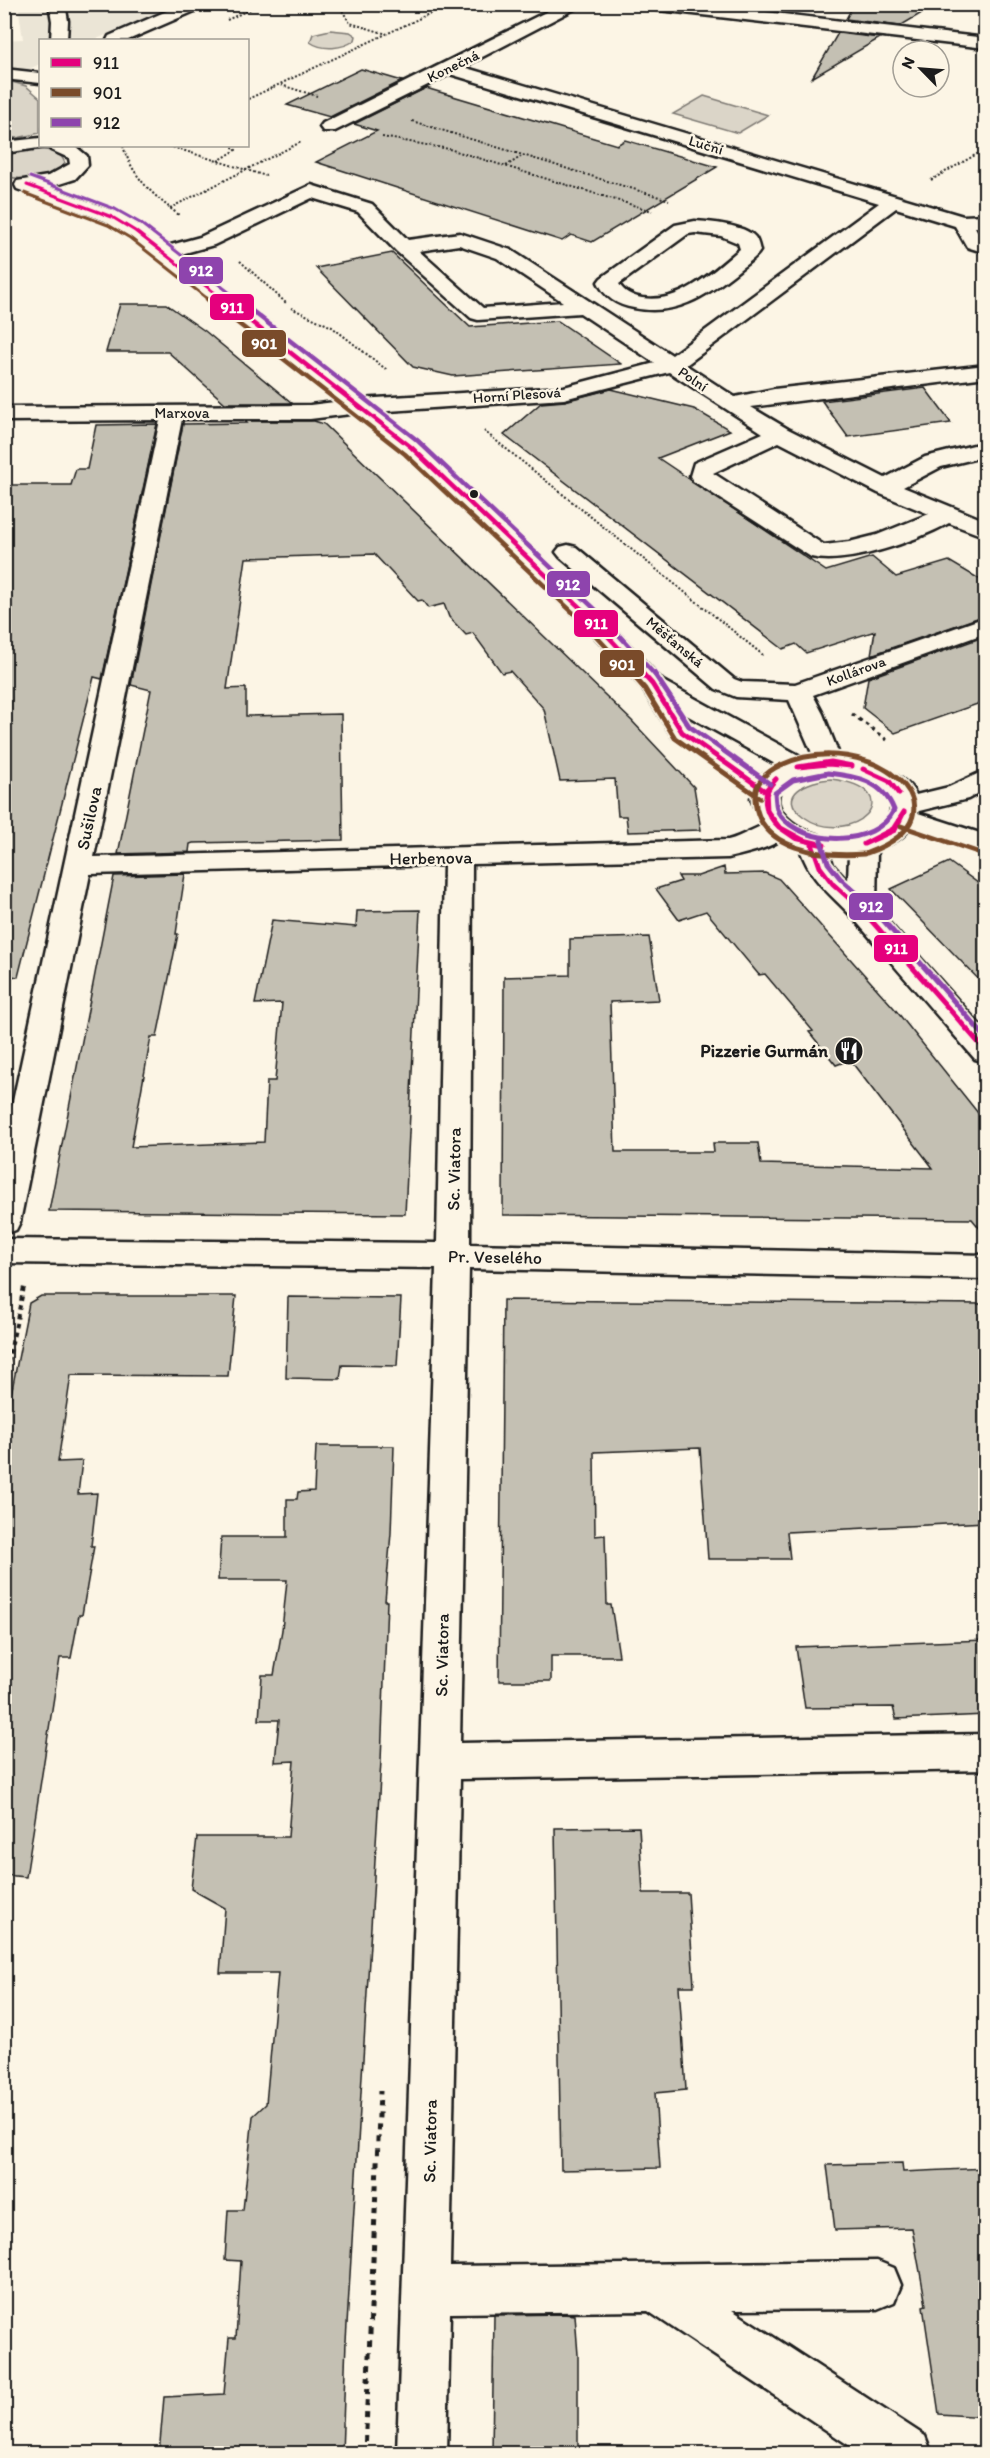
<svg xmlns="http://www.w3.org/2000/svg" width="990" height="2458" font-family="Itim,sans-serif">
  <rect width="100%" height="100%" fill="#fcf5e5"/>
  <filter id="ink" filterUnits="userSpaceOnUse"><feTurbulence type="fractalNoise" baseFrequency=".0167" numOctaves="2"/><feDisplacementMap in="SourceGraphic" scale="12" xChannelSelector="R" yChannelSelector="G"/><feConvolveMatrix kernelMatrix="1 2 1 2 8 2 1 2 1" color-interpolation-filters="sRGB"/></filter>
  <g filter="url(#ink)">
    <path fill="#ebe5d6" d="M 18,5 L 176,5 L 94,40 L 40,40 L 40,64 L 5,80 L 4,40 L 23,39 Z"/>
    <path fill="#dbd5c8" stroke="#7c7872" stroke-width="1.5" d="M 330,30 L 350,32 L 356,36 L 355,40 C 343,49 323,51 310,42 L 313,34 Z
      M 5,80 L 26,86 L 40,98 L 40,133 L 17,138 L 5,137 Z
      M 704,96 L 768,115 L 738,133 L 673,114 Z
      M 25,150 C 39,149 60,148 65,163 C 55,181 22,181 5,176 L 4,155 Z
      M 831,779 C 915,790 851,850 804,817 C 774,795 809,780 831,779 Z"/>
    <path fill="#c4c0b3" stroke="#1c1c1c" stroke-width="1.5" d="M 854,4 L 937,4 L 900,26 L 846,19 Z
      M 838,33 L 880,38 L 812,78 Z
      M 361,69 L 402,81 L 330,117 L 287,105 Z
      M 426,88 L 617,145 L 625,140 L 717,167 L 592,242 L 571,235 L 562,241 L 316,162 L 377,131 L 354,124 Z
      M 392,253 L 470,327 L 558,321 L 621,364 L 453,376 L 413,367 L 316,268 Z
      M 120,304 L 166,304 L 205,331 L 292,403 L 225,403 L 168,352 L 106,352 Z
      M 925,388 L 951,423 L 848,437 L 822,401 Z
      M 611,389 L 694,409 L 730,430 L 658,458 L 826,571 L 872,557 L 896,577 L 949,561 L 986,583 L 986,615 L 871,655 L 875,631 L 806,653 L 796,644 L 783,649 L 504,435 L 541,403 L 565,401 Z
      M 245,421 L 314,421 L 324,424 L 632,721 L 694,787 L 701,830 L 628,832 L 626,816 L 618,816 L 615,779 L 560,781 L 544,709 L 510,671 L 502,673 L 473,633 L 466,635 L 449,617 L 444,604 L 428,608 L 422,600 L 418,601 L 374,554 L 246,558 L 227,689 L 246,688 L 246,716 L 341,714 L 343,840 L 193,843 L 190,844 L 189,852 L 118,854 L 151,690 L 131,685 L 183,424 L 247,423 Z
      M 157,424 L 102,679 L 94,677 L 18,977 L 4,975 L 4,485 L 71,485 L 76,469 L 87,469 L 96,425 Z
      M 986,636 L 986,701 L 895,733 L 863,708 L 868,678 Z
      M 949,862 L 986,889 L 986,987 L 891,889 Z
      M 724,867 L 725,874 L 765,873 L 779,879 L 894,1008 L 986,1123 L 986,1236 L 972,1219 L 503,1215 L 504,977 L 570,975 L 570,939 L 649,937 L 659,1000 L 610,1002 L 615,1152 L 714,1152 L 713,1143 L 758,1143 L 761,1164 L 933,1168 L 850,1060 L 836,1065 L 809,1032 L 813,1031 L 765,974 L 759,975 L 706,911 L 679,920 L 656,889 L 681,881 L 678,876 L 698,876 Z
      M 185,874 L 176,934 L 178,934 L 157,1037 L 151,1037 L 131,1147 L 264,1142 L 267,1081 L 275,1081 L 282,1003 L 255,1004 L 272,920 L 356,927 L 357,911 L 420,910 L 405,1214 L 49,1211 L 114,876 Z
      M 41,1296 L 236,1296 L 228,1376 L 71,1375 L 58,1462 L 82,1461 L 78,1494 L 97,1493 L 91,1546 L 94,1546 L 82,1615 L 79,1615 L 71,1658 L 60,1658 L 26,1877 L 4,1875 L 4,1430 L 29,1303 Z
      M 288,1297 L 401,1298 L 397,1366 L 342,1365 L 340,1379 L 286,1378 Z
      M 503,1300 L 986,1304 L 986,1522 L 787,1532 L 790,1559 L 708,1559 L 700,1448 L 594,1452 L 595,1536 L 605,1535 L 607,1605 L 611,1605 L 619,1656 L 551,1656 L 551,1681 L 499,1681 Z
      M 316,1446 L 394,1446 L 391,1533 L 385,1601 L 387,1601 L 381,1761 L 346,2341 L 342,2454 L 159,2454 L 164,2397 L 224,2394 L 229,2338 L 236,2338 L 241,2261 L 225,2260 L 228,2210 L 243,2210 L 253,2116 L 266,2104 L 278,1973 L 220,1973 L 225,1908 L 191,1889 L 197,1837 L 288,1837 L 294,1761 L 275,1762 L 279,1720 L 259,1720 L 262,1675 L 274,1675 L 282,1630 L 287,1580 L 218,1580 L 221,1537 L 287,1537 L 287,1499 L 297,1499 L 298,1492 L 314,1491 Z
      M 986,1640 L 986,1715 L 896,1719 L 893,1707 L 805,1708 L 796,1647 Z
      M 639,1827 L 643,1893 L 688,1893 L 694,1986 L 679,1986 L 686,2090 L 655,2093 L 660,2168 L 561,2170 L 555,1828 Z
      M 902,2163 L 903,2172 L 986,2168 L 986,2417 L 939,2414 L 923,2306 L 926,2305 L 912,2228 L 835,2230 L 827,2165 Z
      M 563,2314 L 575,2315 L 578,2355 L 578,2454 L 492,2454 L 494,2315 Z"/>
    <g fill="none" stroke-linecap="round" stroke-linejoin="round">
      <g stroke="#1c1c1c" stroke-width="5">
        <path id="minor" d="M 49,4 L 65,4 L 68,21 L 67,40 L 51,40 L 52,21 Z
          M 183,4 L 206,4 L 204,7 L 128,40 L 107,40 L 109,36 Z
          M 562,4 L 584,4 L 463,67 L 963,216 L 986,215 L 986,227 L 975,227 L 982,239 L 986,240 L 986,253 L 967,247 L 955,226 L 896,208 L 686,365 L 735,397 L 774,389 L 986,365 L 986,377 L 751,407 L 788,429 L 885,478 L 925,457 L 986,442 L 986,456 L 941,467 L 903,487 L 986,521 L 986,537 L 949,523 C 916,541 847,566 811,557 L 693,481 L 690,476 L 694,463 L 763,433 L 669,372 L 564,399 L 359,413 L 310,419 L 182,419 L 94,857 L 728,840 C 749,835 767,817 789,822 L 793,828 C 779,848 750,852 728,858 L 472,864 L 470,1244 L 986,1255 L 986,1279 L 469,1269 L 460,1743 L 986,1734 L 986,1770 L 460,1779 L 450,2266 L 877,2261 L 894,2268 L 901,2285 L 894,2302 L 877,2309 L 732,2310 L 925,2436 L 932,2454 L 862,2454 L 648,2311 L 450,2313 L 447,2454 L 397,2454 L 436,1268 L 4,1263 L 4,1239 L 437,1243 L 444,865 L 90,874 L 20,1222 L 16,1230 L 4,1234 L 4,1143 L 160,420 L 4,421 L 4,407 L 310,405 L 359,399 L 564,387 L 655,363 L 580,313 L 478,320 L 471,318 L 396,251 L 358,212 L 312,198 L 214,245 L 163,259 L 156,257 L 153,253 L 156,249 L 200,237 L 311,185 L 372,204 L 408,240 L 460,233 L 511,250 L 672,355 L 879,203 L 450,74 L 335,131 L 323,131 L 320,127 L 323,123 ZM 459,245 L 497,258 L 563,302 L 483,308 L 419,251 ZM 779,442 L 878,493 L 929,514 L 877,535 L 849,542 L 824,545 L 713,473 Z
          M 642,4 L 697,4 L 986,38 L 986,48 L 650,9 Z
          M 4,69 L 40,73 L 40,83 L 4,79 Z
          M 695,221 C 710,222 745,225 755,237 C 758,241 759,247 760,251 C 755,259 746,264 739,270 C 708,295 676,317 634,308 C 617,305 605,298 598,282 L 601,278 L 675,225 ZM 695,233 L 721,236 L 738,243 L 740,249 C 712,272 681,304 642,298 C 632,296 624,292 619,284 L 688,234 Z
          M 568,545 L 576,547 L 734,679 L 742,682 L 795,684 L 986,617 L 986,633 L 813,695 L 823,714 L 842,762 L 838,768 L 829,770 L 820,768 L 816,762 L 789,700 L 736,697 L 716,689 L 560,557 L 556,552 L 560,547 Z
          M 986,770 L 986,789 L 968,799 L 915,812 L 986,835 L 986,853 L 894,823 L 890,817 L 895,811 L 891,806 L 895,800 L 949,787 Z"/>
      </g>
      <g stroke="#1c1c1c" stroke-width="5">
        <path id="major" d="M 40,138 L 40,146 L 46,147 L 4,153 L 4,142 Z
          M 48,146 L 75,146 L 87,156 L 88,165 L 75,179 L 50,187 L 119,213 L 142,227 L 419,442 L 600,613 L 663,681 L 804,758 C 813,757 823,754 831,754 C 860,757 940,780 914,823 C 905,837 893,845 877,849 L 876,908 L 986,1032 L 986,1062 L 975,1059 C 935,1013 895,967 855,920 C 833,895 812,884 800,849 C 773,836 760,828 751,798 L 752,794 L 673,738 L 642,688 L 582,623 L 403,452 L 128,235 L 105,221 L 17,189 L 15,185 L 17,181 L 48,176 L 70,164 L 69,158 L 51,150 ZM 683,713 L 777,765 L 761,776 L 692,727 ZM 829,770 C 852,774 884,780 892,805 L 888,821 C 839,868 736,807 797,776 C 806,772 819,772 829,770 ZM 849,854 L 848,882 L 833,865 L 830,855 Z"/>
      </g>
      <path stroke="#1c1c1c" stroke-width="2" stroke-dasharray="2 2" stroke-linecap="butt" d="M 338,4 L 350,23 L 387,34
        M 227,20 L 261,4
        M 281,85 L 317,96
        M 248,99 L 450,4
        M 412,121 L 669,200
        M 382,137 L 449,149 L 652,211
        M 123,146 C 133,178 153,195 179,215
        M 169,146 L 266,176
        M 218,161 L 236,150 L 232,146
        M 506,166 L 524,155
        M 931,180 L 986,149
        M 170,208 L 301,142
        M 240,261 L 286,303
        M 291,308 L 332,327 L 387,370
        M 484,431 L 763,655"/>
      <path stroke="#1c1c1c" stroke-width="3" stroke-dasharray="4 4" stroke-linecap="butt" d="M 852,714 L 887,740"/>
      <path stroke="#1c1c1c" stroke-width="4" stroke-dasharray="4.5 4.5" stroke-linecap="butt" d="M 4,1380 L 24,1287"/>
      <path stroke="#1c1c1c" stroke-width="5" stroke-dasharray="6 6" stroke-linecap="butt" d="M 365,2454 L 380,2091"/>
      <use href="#minor" fill="#fcf5e5" fill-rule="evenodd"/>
      <use href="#major" fill="#fcf5e5" fill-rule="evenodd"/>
      <g stroke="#fcf5e5" stroke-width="5">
        <path id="bus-1-far2" d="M 27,185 L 112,217 L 135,231 L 224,300"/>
      </g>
      <g stroke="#fcf5e5" stroke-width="8">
        <path id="bus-1-far1" d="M 222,299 L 411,447 L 591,618 L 644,675"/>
      </g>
      <g stroke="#fcf5e5" stroke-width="9">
        <path id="bus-1" d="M 642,673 L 652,684 L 682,732 L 765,791
          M 798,767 L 831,762 L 852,766
          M 798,767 L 828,764 L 852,766
          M 863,769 L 889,781 L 899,794
          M 776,779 L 766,790 L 767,811 L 779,827
          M 776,779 C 760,795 763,812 779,827
          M 779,827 L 803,840 L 824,845
          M 779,827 L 795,838 L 824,845
          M 812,844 L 820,867 L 833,884 L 862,910 L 986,1051
          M 864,844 L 893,829 L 904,812
          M 864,844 L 895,830 L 904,812"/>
      </g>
      <g stroke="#fcf5e5" stroke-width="5">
        <path id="bus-2-far2" d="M 24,193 L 108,225 L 130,238 L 209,300"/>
      </g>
      <g stroke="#fcf5e5" stroke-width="8">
        <path id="bus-2-far1" d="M 207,299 L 405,454 L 585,624 L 632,675"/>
      </g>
      <g stroke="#fcf5e5" stroke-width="9">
        <path id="bus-2" d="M 631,673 L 645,689 L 675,738 L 760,798
          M 901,826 L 983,854
          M 864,854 C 824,857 758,851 755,799 C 754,783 767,771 781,765 C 868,725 978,813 867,853"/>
      </g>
      <g stroke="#fcf5e5" stroke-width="5">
        <path id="bus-3-far2" d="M 30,177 L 115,209 L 140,223 L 239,300"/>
      </g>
      <g stroke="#fcf5e5" stroke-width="8">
        <path id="bus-3-far1" d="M 237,299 L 417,440 L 598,612 L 655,675"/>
      </g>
      <g stroke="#fcf5e5" stroke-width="9">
        <path id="bus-3" d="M 654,673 L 689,726 L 770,784
          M 828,773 C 856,776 883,781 894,810 C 876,847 804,847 780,815 C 775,809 776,801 775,793 L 793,780 Z
          M 821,841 L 828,863 L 840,878 L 869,904 L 986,1038"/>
      </g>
      <use href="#bus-1-far2" stroke="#e5007d" stroke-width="3"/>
      <use href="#bus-1-far1" stroke="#e5007d" stroke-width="4.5"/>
      <use href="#bus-1" stroke="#e5007d" stroke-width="5"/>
      <use href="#bus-2-far2" stroke="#7a4b2a" stroke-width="3"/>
      <use href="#bus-2-far1" stroke="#7a4b2a" stroke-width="4.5"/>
      <use href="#bus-2" stroke="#7a4b2a" stroke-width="5"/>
      <use href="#bus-3-far2" stroke="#8e44ad" stroke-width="3"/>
      <use href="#bus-3-far1" stroke="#8e44ad" stroke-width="4.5"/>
      <use href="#bus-3" stroke="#8e44ad" stroke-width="5"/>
    </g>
  </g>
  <defs>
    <g id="restaurant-disc" transform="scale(1.5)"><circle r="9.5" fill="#1c1c1c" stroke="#fcf5e5"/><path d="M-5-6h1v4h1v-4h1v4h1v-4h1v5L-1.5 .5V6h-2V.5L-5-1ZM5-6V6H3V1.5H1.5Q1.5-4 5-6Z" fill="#fff"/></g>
  </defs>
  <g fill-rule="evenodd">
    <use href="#restaurant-disc" x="849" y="1051"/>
  </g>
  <circle fill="#1c1c1c" stroke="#fcf5e5" stroke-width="2" cx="474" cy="494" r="5"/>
  <g text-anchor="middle" stroke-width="5" stroke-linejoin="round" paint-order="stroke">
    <g font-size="15" fill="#1c1c1c" stroke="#fcf5e5">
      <text transform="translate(453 66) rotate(-26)" y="5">Konečná</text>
      <text transform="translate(706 145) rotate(17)" y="5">Luční</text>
      <text transform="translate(693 379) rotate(34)" y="5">Polní</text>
      <text transform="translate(517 395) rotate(-4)" y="5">Horní Plesová</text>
      <text x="182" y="418">Marxova</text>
      <text transform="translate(675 642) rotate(40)" y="5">Měšťanská</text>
      <text transform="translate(856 671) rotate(-20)" y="5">Kollárova</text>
    </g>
    <g font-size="18" fill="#1c1c1c" stroke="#fcf5e5">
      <text transform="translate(89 818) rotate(-78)" y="6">Sušilova</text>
      <text transform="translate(431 858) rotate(-1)" y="6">Herbenova</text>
      <text transform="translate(454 1169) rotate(-89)" y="6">Sc. Viatora</text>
      <text transform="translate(495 1257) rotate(1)" y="6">Pr. Veselého</text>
      <text transform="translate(442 1655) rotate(-89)" y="6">Sc. Viatora</text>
      <text transform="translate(430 2141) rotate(-89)" y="6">Sc. Viatora</text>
    </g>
    <g font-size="18" font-weight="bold" fill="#1c1c1c" stroke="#fcf5e5" text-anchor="end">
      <text x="828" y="1057">Pizzerie Gurmán</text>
    </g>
  </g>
  <g stroke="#fcf5e5" stroke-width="2">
    <rect x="178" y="256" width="46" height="29" rx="6" fill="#8e44ad"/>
    <rect x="209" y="293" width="46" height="28" rx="6" fill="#e5007d"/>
    <rect x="241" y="329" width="46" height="29" rx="6" fill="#7a4b2a"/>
    <rect x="546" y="570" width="45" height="28" rx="6" fill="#8e44ad"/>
    <rect x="573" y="609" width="46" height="29" rx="6" fill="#e5007d"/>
    <rect x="599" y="649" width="46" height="29" rx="6" fill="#7a4b2a"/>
    <rect x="848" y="892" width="46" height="29" rx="6" fill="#8e44ad"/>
    <rect x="873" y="934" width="46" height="29" rx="6" fill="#e5007d"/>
  </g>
  <g font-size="16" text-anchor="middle" font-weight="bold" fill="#fff">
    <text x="201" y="276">912</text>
    <text x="232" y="313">911</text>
    <text x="264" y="349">901</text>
    <text x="568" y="590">912</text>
    <text x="596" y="629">911</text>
    <text x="622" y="670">901</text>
    <text x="871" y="912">912</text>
    <text x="896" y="954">911</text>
  </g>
  <rect width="990" height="2458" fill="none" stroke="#fcf5e5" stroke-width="24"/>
  <rect x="12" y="12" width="966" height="2434" fill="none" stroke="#1c1c1c" stroke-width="2" filter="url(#ink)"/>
  <rect x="39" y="39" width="210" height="108" fill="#fcf5e5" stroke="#a29e95" stroke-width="1.5"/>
  <rect x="51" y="58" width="30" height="9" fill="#e5007d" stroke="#a29e95" stroke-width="1.5"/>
  <text x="93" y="69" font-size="18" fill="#1c1c1c">911</text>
  <rect x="51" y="88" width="30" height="9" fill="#7a4b2a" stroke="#a29e95" stroke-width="1.5"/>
  <text x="93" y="99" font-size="18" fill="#1c1c1c">901</text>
  <rect x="51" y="118" width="30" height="9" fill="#8e44ad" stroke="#a29e95" stroke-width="1.5"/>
  <text x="93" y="129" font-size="18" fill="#1c1c1c">912</text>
  <g transform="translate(921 69) rotate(295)"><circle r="28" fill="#fcf5e5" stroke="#a29e95" stroke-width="1.5"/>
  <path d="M0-4.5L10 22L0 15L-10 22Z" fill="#1c1c1c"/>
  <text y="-9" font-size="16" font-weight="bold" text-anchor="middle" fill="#1c1c1c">N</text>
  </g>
</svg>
